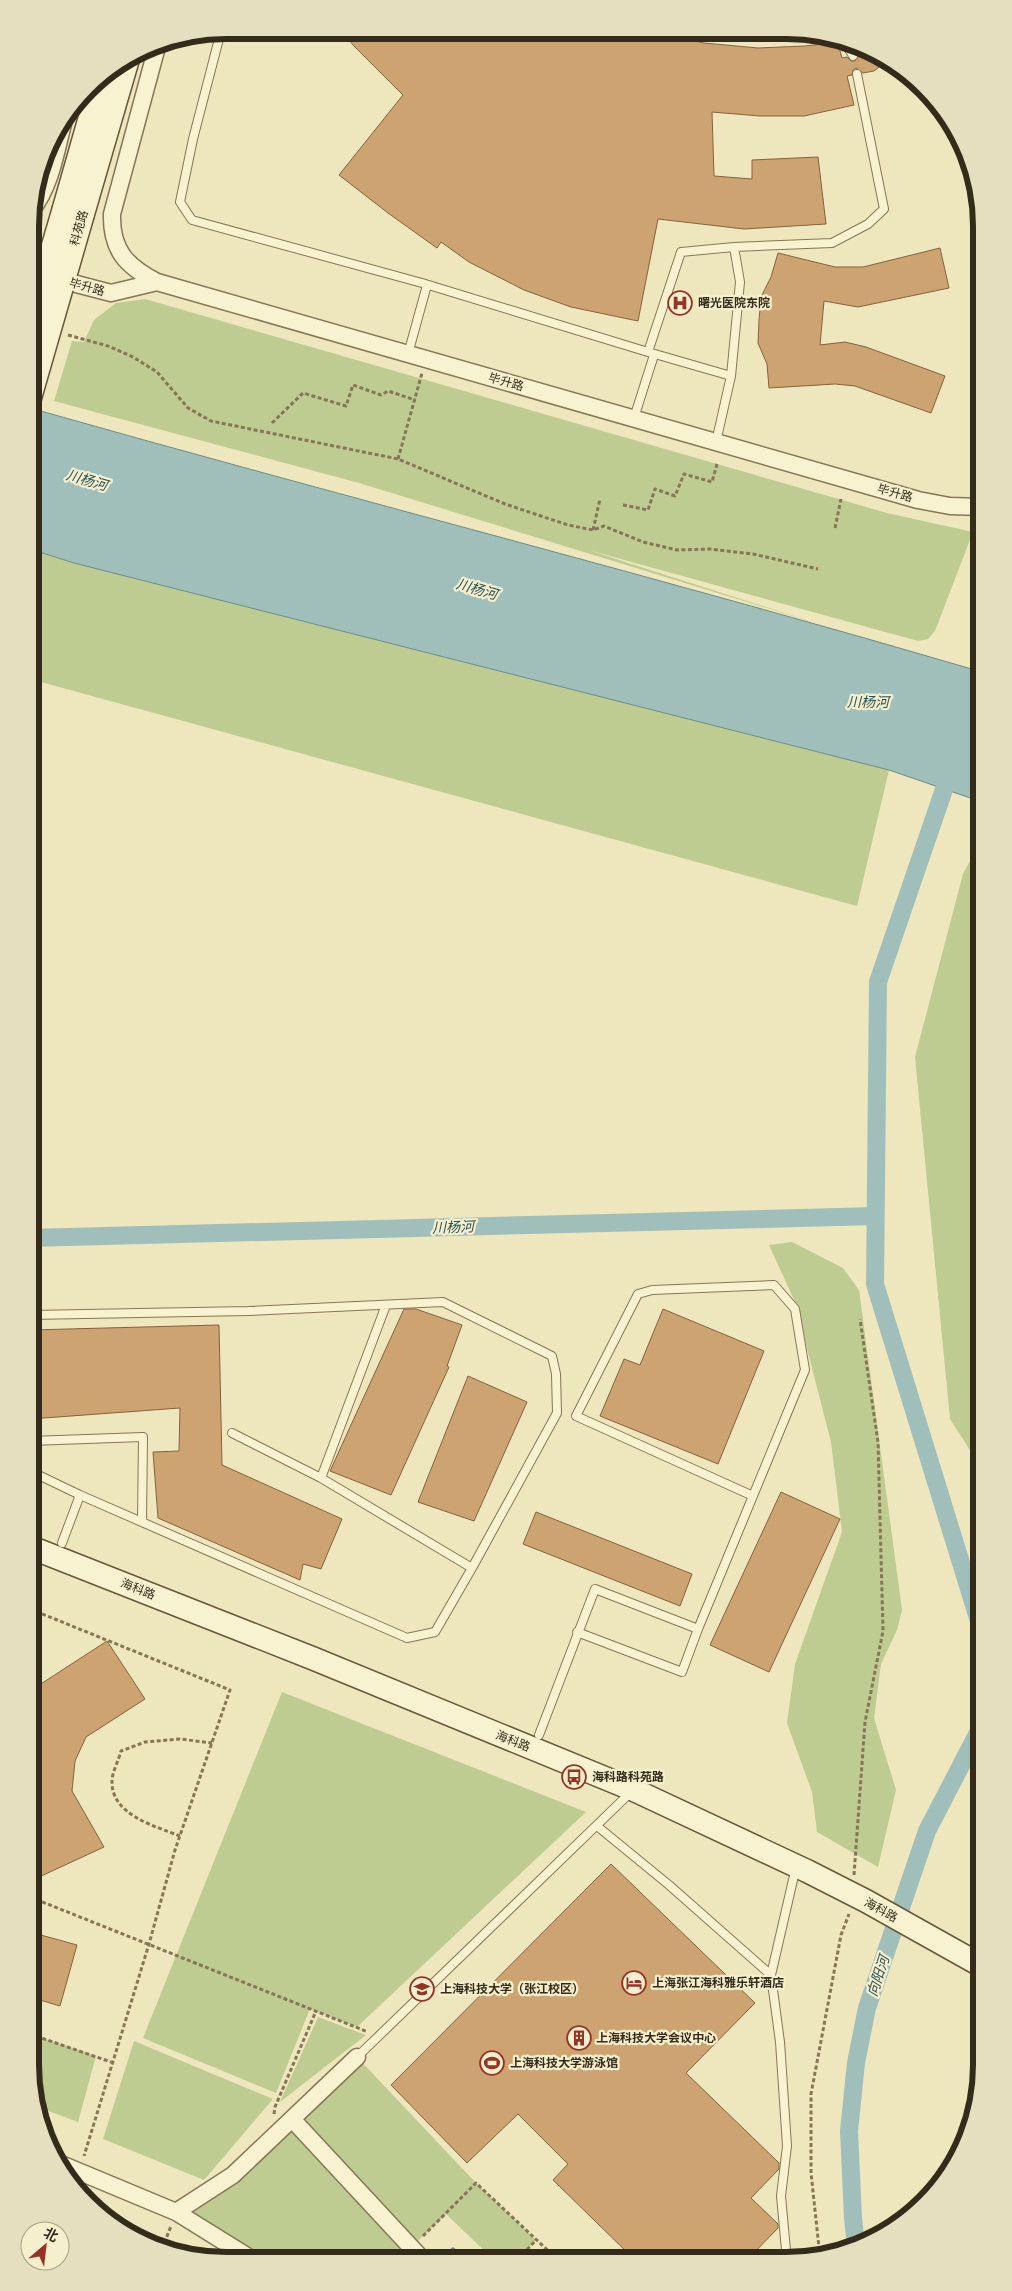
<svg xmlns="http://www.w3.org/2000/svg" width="1012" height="2291" font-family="'Libre Baskerville','Noto Sans SC',serif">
  <rect width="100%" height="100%" fill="#eee6bd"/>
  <path fill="#becc91" d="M 145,299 L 887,513 L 973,532 L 935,631 L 928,639 L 918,641 L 588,550 L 819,624 L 359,483 L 54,401 L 72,341 L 84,342 L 94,320 L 116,303 Z
    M 30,549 L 74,563 L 889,770 L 857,906 L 30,679 Z
    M 982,839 L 982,1469 L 950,1419 L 915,1057 L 963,874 Z
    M 792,1242 L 843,1268 L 859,1290 L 902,1610 L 897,1630 L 881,1664 L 874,1718 L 896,1790 L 878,1867 L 817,1832 L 812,1792 L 787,1723 L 795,1664 L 842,1532 L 831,1442 L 795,1302 L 769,1245 Z
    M 282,1692 L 586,1812 L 357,2027 L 310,2009 L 276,2093 L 143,2038 Z
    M 318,2017 L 366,2035 L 280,2102 Z
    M 30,2034 L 96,2056 L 78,2122 L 35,2106 L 30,2065 Z
    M 134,2041 L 273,2099 L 204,2180 L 103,2139 Z
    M 357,2057 L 476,2183 L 536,2240 L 518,2259 L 493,2259 L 446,2214 L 399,2259 L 250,2258 L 176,2212 L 233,2175 Z"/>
  <path fill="#a1bfba" stroke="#688d88" d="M 30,408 C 347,498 666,579 982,672 L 982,802 L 889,770 L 74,563 L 30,549 Z"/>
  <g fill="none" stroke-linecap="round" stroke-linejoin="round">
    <path stroke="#688d88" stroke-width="5" d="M 444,2259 L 453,2250 L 461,2259"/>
    <path stroke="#a1bfba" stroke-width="18" d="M 952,766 L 878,982 L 875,1284 L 982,1631
      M 30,1238 L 875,1216
      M 856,2246 L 853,2218 L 849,2131 L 856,2063 L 867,2008 L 927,1831 L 982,1725"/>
  </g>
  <path fill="#cda372" stroke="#85623c" d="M 341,31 L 658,33 L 704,43 L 758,48 L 805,46 L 832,43 L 839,47 L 842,58 L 847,57 L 851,61 L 855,61 L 858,55 L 867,54 L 872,50 L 888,60 L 874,71 L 863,73 L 856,68 L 853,70 L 852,75 L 847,76 L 854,105 L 804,116 L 760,116 L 712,112 L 714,176 L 752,179 L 752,160 L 818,157 L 826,224 L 744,229 L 658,219 L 638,321 L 571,307 L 524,290 L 469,262 L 441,242 L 437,248 L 388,213 L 339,175 L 403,95 L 354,46 Z
    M 940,248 L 949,288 L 858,307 L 824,301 L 820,345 L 845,342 L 866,347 L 945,376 L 931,413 L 855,386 L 835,384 L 769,388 L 767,364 L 758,343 L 759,320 L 761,297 L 771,277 L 778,253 L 835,267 L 863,267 Z
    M 404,1309 L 416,1309 L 462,1325 L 447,1366 L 449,1367 L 391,1495 L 330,1471 Z
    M 663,1309 L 764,1351 L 718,1464 L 600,1416 L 624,1359 L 640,1365 Z
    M 219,1325 L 222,1465 L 342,1519 L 321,1569 L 303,1564 L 300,1580 L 158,1518 L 153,1452 L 179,1451 L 180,1408 L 30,1419 L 30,1330 Z
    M 468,1376 L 527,1402 L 474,1521 L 418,1502 Z
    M 781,1492 L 840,1519 L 769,1672 L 710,1645 Z
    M 536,1512 L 692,1574 L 680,1606 L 523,1544 Z
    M 107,1641 L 145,1699 L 86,1737 L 75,1761 L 72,1791 L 104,1847 L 39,1877 L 30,1858 L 30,1691 Z
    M 611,1864 L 755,2003 L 686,2073 L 779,2163 L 779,2169 L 751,2198 L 778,2224 L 778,2228 L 746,2261 L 672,2260 L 665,2254 L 659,2260 L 635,2260 L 553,2180 L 568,2164 L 518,2114 L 467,2163 L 391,2085 Z
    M 30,1932 L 77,1945 L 60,2006 L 30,1997 Z"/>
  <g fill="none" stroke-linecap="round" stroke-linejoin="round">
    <g stroke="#867656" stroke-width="10">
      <path id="lane" d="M 221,31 L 193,139 L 180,202 L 192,220 L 422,283 L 648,352 L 681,252 L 734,247 L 832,243 L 868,224 L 884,209 L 857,74
        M 828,35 C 840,40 847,44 853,56
        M 648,352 L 731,376 L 740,282 L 734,247
        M 408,354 L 427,285
        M 634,418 L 654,355
        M 716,442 L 731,376
        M 30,1315 L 248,1311 L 443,1302 L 552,1356 L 556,1374 L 557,1413 L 472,1568 L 435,1632 L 407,1638 L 80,1495 L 62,1543
        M 232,1433 L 321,1478 L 472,1568
        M 30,1441 L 143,1437 L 142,1521
        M 30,1471 L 80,1495
        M 321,1478 L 386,1305
        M 698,1629 L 805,1370 L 795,1309 L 774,1285 L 652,1290 L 638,1294 L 576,1416 L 753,1496
        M 539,1735 L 595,1589 L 698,1629 L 682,1672 L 577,1632
        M 597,1826 L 669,1885 L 771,1975 L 780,2042 L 787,2146 L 781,2196 L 787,2261
        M 771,1975 L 796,1867
        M 357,2057 L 630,1793"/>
    </g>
    <g stroke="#867656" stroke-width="19">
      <path id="street" d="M 158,43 L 112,214 C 111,250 126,266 157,282 L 918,500 L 950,506 L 982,507
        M 31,211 C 51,186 56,151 64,120
        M 30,272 L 111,293 L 157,282
        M 292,2119 L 422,2259
        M 56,2162 L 176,2212 L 250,2258
        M 176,2212 L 233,2175 L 357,2057"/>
    </g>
    <g stroke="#67563a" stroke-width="25">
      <path id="secondary" d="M 64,208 L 102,75
        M 83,214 L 128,59
        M 30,1547 L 312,1658 L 634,1790 L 807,1871 L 866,1901 L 982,1966"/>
    </g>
    <path stroke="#867656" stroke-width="3" stroke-dasharray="4 2.5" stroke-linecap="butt" d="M 68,335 L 108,346 L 133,357 L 157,372 L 188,408 L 211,421 L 398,459 L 505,504 L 568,525 L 593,530 L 604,526 L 643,542 L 677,550 L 710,549 L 753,554 L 818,569
      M 272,423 L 303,393 L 346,406 L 353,385 L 381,395 L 388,391 L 415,400
      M 398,459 L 422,373
      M 623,505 L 648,510 L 655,489 L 675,496 L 684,474 L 712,482 L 717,464
      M 835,528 L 841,499
      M 593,530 L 600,499
      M 30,1609 L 230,1690 L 175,1850 L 149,1944 L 84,2156
      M 180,1836 C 155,1826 111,1815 112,1781 C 112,1772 119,1760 121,1751 L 145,1742 L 180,1739 L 212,1743
      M 854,1875 L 865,1722 L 883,1631 L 878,1442 L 860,1319
      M 30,1897 L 368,2032
      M 30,2034 L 111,2062
      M 274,2114 L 275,2107 L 316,2011
      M 107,2219 L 164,2244
      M 423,2236 L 476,2183 L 558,2260
      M 162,2249 L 171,2226
      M 820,2257 L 811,2173 L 811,2094 L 841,1935 L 849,1914
      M 518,2259 L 536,2240"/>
    <use href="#lane" stroke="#f9f2d0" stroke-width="8"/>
    <use href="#street" stroke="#f9f2d0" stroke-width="16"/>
    <use href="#secondary" stroke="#f9f2d0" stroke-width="22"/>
    <g stroke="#67563a" stroke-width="25" stroke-linecap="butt">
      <path id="secondary-bridge" d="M 30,324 L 64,208
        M 30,398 L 83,214"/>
    </g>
    <use href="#secondary-bridge" stroke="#f9f2d0" stroke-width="22"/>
  </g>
  <defs>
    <g id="hospital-ring" transform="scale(1.25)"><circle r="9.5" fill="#f5efcd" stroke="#963325" stroke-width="1.5"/><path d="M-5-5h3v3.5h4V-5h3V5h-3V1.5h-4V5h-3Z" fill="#963325"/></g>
    <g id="bus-ring" transform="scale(1.25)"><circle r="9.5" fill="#f5efcd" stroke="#963325" stroke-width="1.5"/><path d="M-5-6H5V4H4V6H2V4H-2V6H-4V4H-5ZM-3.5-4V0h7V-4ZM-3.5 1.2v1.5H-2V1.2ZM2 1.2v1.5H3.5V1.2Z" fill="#963325"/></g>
    <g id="hotel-ring" transform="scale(1.25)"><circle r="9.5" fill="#f5efcd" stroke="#963325" stroke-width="1.5"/><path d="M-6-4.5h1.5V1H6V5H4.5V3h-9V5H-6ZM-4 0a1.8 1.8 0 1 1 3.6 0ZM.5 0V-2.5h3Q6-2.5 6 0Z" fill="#963325"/></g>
    <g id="university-ring" transform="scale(1.25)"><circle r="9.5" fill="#f5efcd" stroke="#963325" stroke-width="1.5"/><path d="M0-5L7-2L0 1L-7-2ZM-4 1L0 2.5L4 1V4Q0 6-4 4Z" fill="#963325"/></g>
    <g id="building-ring" transform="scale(1.25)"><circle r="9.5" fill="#f5efcd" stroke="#963325" stroke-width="1.5"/><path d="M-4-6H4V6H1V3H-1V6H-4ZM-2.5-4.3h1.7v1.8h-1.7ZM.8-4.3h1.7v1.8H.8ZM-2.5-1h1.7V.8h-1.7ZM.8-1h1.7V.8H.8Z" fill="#963325"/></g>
    <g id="stadium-ring" transform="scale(1.25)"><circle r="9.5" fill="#f5efcd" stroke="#963325" stroke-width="1.5"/><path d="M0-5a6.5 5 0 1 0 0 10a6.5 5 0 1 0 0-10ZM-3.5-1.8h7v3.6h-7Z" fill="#963325"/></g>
  </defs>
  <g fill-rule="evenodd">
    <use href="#hospital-ring" x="680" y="303"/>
    <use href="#bus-ring" x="574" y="1777"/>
    <use href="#hotel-ring" x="634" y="1983"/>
    <use href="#university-ring" x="422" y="1989"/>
    <use href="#building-ring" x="579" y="2038"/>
    <use href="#stadium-ring" x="492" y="2063"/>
  </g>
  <g text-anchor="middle" stroke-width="4.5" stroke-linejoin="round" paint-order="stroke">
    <g font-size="12" fill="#352b1b" stroke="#f5efcd">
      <text transform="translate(79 228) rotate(-74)" y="4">科苑路</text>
      <text transform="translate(87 287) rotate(15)" y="4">毕升路</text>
      <text transform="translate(506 382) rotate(16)" y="4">毕升路</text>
      <text transform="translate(895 493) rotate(16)" y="4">毕升路</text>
      <text transform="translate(138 1589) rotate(22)" y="4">海科路</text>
      <text transform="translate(513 1741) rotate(22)" y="4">海科路</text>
      <text transform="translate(881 1910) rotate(29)" y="4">海科路</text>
    </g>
    <g font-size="12" font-weight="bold" fill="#352b1b" stroke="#f5efcd" text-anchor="start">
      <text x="698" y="307">曙光医院东院</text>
      <text x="592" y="1781">海科路科苑路</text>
      <text x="652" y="1987">上海张江海科雅乐轩酒店</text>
      <text x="440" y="1993">上海科技大学（张江校区）</text>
      <text x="596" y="2042">上海科技大学会议中心</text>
      <text x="510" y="2067">上海科技大学游泳馆</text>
    </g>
    <g font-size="14" font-style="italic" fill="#2a5255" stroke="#f5efcd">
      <text transform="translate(87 480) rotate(16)" y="5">川杨河</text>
      <text transform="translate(477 589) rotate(16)" y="5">川杨河</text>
      <text x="868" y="707">川杨河</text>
      <text transform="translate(453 1227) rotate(-2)" y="5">川杨河</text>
      <text transform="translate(878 1976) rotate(-72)" y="5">向阳河</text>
    </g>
  </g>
  <path d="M0 0H1012V2291H0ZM226 39H786A187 187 0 0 1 973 226V2065A187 187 0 0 1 786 2252H226A187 187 0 0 1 39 2065V226A187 187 0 0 1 226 39Z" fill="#e6dfbf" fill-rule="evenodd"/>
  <path fill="none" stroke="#352b1b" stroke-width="6" d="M226 39H786A187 187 0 0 1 973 226V2065A187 187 0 0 1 786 2252H226A187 187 0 0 1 39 2065V226A187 187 0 0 1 226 39Z"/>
  <g transform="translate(45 2246) rotate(28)"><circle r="24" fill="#f5efcd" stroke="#a8a186"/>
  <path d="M0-4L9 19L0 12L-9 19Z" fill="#963325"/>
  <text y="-8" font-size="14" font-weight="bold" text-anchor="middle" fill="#352b1b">北</text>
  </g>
</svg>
